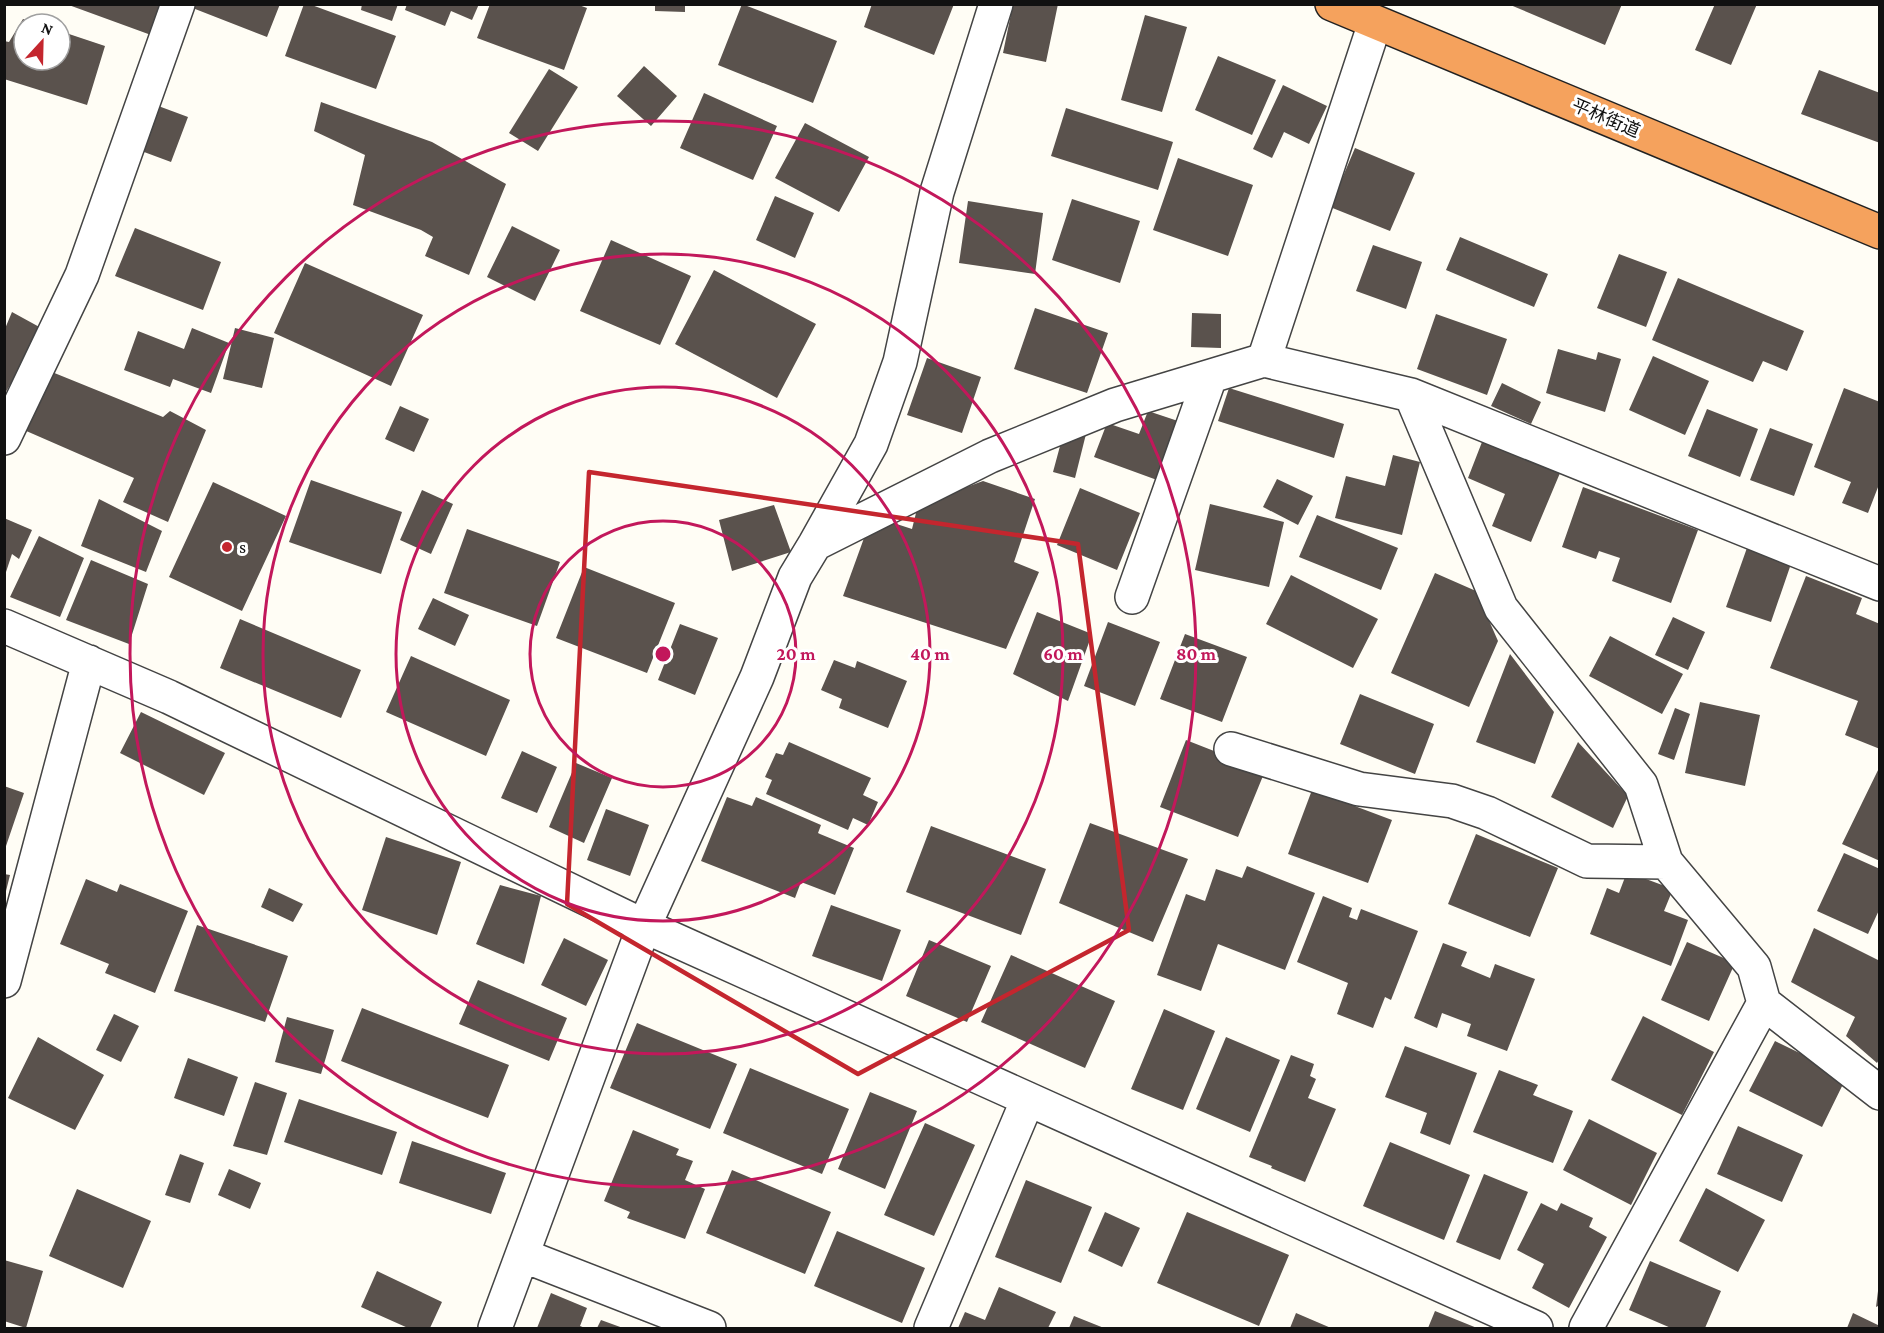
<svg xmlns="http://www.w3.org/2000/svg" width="1884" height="1333" font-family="'Crimson Pro','Noto Sans JP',serif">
  <rect width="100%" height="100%" fill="#fffdf5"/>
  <path fill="#5a524d" d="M 66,4 L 162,4 L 151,35 Z
    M 191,4 L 280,4 L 267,37 L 190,7 Z
    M 304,4 L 309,4 L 396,36 L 376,89 L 285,56 Z
    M 362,4 L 398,4 L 392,21 L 361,10 Z
    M 407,4 L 479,4 L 472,20 L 451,11 L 445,26 L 405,10 Z
    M 490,4 L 576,4 L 587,8 L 564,70 L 477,38 Z
    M 655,4 L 685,4 L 685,12 L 655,11 Z
    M 742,4 L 837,41 L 813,103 L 718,65 Z
    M 872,4 L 954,4 L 934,55 L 864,27 Z
    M 1013,4 L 1058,4 L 1046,62 L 1003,53 Z
    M 1508,4 L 1622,4 L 1605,45 Z
    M 1715,4 L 1757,4 L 1731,65 L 1695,50 Z
    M 1145,15 L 1187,27 L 1162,112 L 1121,100 Z
    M 23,19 L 38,24 L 24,24 L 24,60 L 60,60 L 60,31 L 105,46 L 87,105 L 4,79 L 4,41 L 9,42 Z
    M 1218,56 L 1276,80 L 1252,135 L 1195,110 Z
    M 644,66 L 677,96 L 651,126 L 617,96 Z
    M 549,69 L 578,87 L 538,151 L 509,133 Z
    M 1819,70 L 1880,93 L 1880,143 L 1801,114 Z
    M 1283,85 L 1327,106 L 1309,144 L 1284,132 L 1272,158 L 1253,149 Z
    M 704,93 L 777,126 L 753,180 L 680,148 Z
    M 321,102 L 432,142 L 506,184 L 469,275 L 425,256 L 433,237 L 421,230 L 353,205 L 365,155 L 314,131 Z
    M 153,104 L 188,117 L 171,162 L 136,149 Z
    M 1066,108 L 1173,142 L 1158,190 L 1051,156 Z
    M 805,123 L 869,157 L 839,212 L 775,178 Z
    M 1355,148 L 1415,173 L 1390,231 L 1330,207 Z
    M 1178,158 L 1253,185 L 1228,256 L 1153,230 Z
    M 775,196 L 814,213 L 795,258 L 756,240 Z
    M 1072,199 L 1140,221 L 1120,283 L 1052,260 Z
    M 968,201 L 1043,213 L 1035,274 L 959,263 Z
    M 512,226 L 560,250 L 535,301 L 487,277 Z
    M 135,228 L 221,262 L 203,310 L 115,276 Z
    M 1460,237 L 1548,274 L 1534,307 L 1446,270 Z
    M 611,240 L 691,276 L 660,345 L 580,311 Z
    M 1373,245 L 1422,262 L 1406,309 L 1356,291 Z
    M 1619,254 L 1667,272 L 1646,327 L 1597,308 Z
    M 305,263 L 423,315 L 391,386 L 274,333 Z
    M 714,270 L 816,324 L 777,398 L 675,344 Z
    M 1678,278 L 1804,331 L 1787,371 L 1763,361 L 1753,382 L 1652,340 Z
    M 1035,308 L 1108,333 L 1087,393 L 1014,369 Z
    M 12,312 L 43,329 L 4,395 L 4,331 Z
    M 1192,313 L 1221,314 L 1221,348 L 1191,347 Z
    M 1436,314 L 1507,339 L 1487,395 L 1417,369 Z
    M 192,328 L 229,343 L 211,393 L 173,379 L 170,387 L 124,370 L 138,331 L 184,349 Z
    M 235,328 L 274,338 L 262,388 L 223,379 Z
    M 1558,349 L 1596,360 L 1598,352 L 1621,359 L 1605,412 L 1546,393 Z
    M 1653,356 L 1709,381 L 1685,435 L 1629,410 Z
    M 927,358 L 981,377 L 962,433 L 907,415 Z
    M 47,370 L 163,417 L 170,411 L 206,430 L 168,522 L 123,502 L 134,478 L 24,430 Z
    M 1502,383 L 1541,402 L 1531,424 L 1491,406 Z
    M 1229,388 L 1344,424 L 1334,458 L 1218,421 Z
    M 1844,388 L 1880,402 L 1880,482 L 1868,513 L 1842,503 L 1851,482 L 1814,467 Z
    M 400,406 L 429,419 L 414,452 L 385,439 Z
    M 1707,409 L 1758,429 L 1740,477 L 1688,456 Z
    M 1148,411 L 1178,421 L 1157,480 L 1094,457 L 1107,423 L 1139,434 Z
    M 1770,428 L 1813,444 L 1794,496 L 1750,480 Z
    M 1086,434 L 1075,478 L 1053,472 L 1063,435 Z
    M 1482,442 L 1560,473 L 1531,542 L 1492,526 L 1505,494 L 1468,478 Z
    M 1393,455 L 1420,462 L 1402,535 L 1335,518 L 1346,476 L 1385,486 Z
    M 1277,479 L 1313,496 L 1298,525 L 1263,507 Z
    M 311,480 L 402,512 L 381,574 L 289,542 Z
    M 983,481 L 1035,499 L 1014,562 L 1039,572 L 1006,649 L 843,596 L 872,516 L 912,529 L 918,505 Z
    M 213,482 L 286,516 L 242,611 L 169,577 Z
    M 1583,487 L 1698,530 L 1671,603 L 1612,581 L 1620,558 L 1599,551 L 1596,559 L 1562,547 Z
    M 1080,488 L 1140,513 L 1117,570 L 1057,545 Z
    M 422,490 L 453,504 L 431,554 L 400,540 Z
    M 99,499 L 162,531 L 146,572 L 81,546 Z
    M 1210,504 L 1284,522 L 1269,587 L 1195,570 Z
    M 774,505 L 791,552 L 732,571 L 719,520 Z
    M 1317,515 L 1398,548 L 1381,590 L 1299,557 Z
    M 4,518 L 32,530 L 19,559 L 12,554 L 5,575 Z
    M 467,529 L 560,562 L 537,626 L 444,593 Z
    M 39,536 L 84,558 L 60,617 L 10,597 Z
    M 1748,545 L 1792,561 L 1771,622 L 1726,607 Z
    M 91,560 L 148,584 L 129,644 L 66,620 Z
    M 584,567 L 675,603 L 647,673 L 556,638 Z
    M 1435,573 L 1476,591 L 1498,641 L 1469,707 L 1391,673 Z
    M 1291,575 L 1378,619 L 1353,668 L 1266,624 Z
    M 1806,576 L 1862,598 L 1856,614 L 1880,624 L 1878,648 L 1880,649 L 1880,749 L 1845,735 L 1858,701 L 1770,668 Z
    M 433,598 L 469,615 L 455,646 L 418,629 Z
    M 1037,612 L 1092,634 L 1068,701 L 1013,674 Z
    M 1673,617 L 1705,632 L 1688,670 L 1655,655 Z
    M 240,619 L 361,670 L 341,718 L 220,668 Z
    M 1108,622 L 1160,642 L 1135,706 L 1084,686 Z
    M 680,624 L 718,638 L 695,695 L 658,680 Z
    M 1185,634 L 1247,657 L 1222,722 L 1160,699 Z
    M 1610,636 L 1683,674 L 1662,714 L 1589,676 Z
    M 1510,654 L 1554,712 L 1535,764 L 1476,742 Z
    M 411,656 L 510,700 L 486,756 L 386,712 Z
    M 834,660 L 855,668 L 857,661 L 907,681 L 888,728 L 839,708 L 842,699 L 821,690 Z
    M 1360,694 L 1434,724 L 1415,774 L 1340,744 Z
    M 1700,702 L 1760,715 L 1745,786 L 1685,773 Z
    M 1675,708 L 1690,714 L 1674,760 L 1658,754 Z
    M 141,712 L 225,753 L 204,795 L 120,753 Z
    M 1186,740 L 1265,771 L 1238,837 L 1160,807 Z
    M 789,742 L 871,778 L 863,795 L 878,802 L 868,825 L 853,818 L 848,830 L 766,794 L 772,780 L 765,777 L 776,753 L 783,755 Z
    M 1578,742 L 1628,796 L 1613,828 L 1551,797 Z
    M 522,751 L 557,767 L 537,813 L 501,798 Z
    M 576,763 L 612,778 L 584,843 L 549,827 Z
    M 1880,766 L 1880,861 L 1842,844 Z
    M 4,786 L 24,793 L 5,849 L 4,849 Z
    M 1312,790 L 1392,820 L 1368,883 L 1288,854 Z
    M 727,797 L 752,806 L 756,797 L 821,825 L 818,833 L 820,834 L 854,848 L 835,895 L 801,882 L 795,898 L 701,861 Z
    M 606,809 L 649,825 L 630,876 L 587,860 Z
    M 1090,823 L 1188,859 L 1153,942 L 1059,903 Z
    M 931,826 L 1046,869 L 1021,935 L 906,892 Z
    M 1476,834 L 1558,868 L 1530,937 L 1448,904 Z
    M 386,837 L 461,862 L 437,935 L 362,910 Z
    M 1844,853 L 1880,869 L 1880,908 L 1868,934 L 1817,911 Z
    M 1247,866 L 1315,893 L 1285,970 L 1218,944 L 1201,991 L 1157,975 L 1186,894 L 1205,901 L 1216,869 L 1242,878 Z
    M 1627,872 L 1673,889 L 1664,911 L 1688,920 L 1671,966 L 1590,934 L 1607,888 L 1619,893 Z
    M 4,874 L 10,875 L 5,895 L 4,895 Z
    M 86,879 L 117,892 L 120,884 L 188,911 L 155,993 L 105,973 L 109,964 L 60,944 Z
    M 500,885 L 541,896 L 524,964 L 476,944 Z
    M 269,888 L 303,904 L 293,922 L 261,907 Z
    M 1323,896 L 1352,908 L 1349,917 L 1357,920 L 1361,909 L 1418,931 L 1391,1000 L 1385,997 L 1373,1028 L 1337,1014 L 1348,983 L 1297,962 Z
    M 831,905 L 901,930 L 882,981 L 812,956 Z
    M 197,925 L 288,956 L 265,1022 L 174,991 Z
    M 1814,928 L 1880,961 L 1880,1058 L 1877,1063 L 1846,1036 L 1855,1017 L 1791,982 Z
    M 564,938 L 608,960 L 586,1006 L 541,985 Z
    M 929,940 L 991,966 L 967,1022 L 906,996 Z
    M 1687,942 L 1735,963 L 1709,1021 L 1661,1000 Z
    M 1443,943 L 1467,952 L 1461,966 L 1490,978 L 1495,964 L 1535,979 L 1507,1051 L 1467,1036 L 1471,1024 L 1442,1013 L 1437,1028 L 1414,1018 Z
    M 1011,955 L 1115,1001 L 1085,1068 L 981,1022 Z
    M 478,980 L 567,1018 L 549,1061 L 459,1024 Z
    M 362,1008 L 509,1065 L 488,1118 L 341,1061 Z
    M 1164,1009 L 1215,1031 L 1183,1110 L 1131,1089 Z
    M 114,1014 L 139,1026 L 121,1062 L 96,1050 Z
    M 1643,1016 L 1714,1052 L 1682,1115 L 1611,1080 Z
    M 287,1017 L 334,1030 L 321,1074 L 275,1062 Z
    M 637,1023 L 737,1064 L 710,1129 L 610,1088 Z
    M 38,1037 L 104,1075 L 75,1130 L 8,1098 Z
    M 1226,1037 L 1280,1060 L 1250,1132 L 1196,1109 Z
    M 1775,1041 L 1847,1076 L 1822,1127 L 1749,1091 Z
    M 1405,1046 L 1477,1073 L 1450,1145 L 1420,1133 L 1427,1113 L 1385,1097 Z
    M 1291,1055 L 1314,1064 L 1310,1076 L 1316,1079 L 1308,1098 L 1336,1109 L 1305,1182 L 1271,1168 L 1272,1166 L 1249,1157 Z
    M 188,1058 L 238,1077 L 224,1116 L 174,1098 Z
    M 750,1068 L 849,1109 L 822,1174 L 723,1133 Z
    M 1499,1070 L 1538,1085 L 1533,1095 L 1573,1111 L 1553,1163 L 1473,1132 Z
    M 255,1082 L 287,1093 L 267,1155 L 233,1146 Z
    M 870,1092 L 917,1111 L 885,1189 L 838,1169 Z
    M 299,1099 L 397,1132 L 382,1175 L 284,1142 Z
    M 1589,1119 L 1657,1153 L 1631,1205 L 1563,1170 Z
    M 925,1123 L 975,1145 L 934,1236 L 884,1215 Z
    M 1738,1126 L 1803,1155 L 1782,1202 L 1717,1174 Z
    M 633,1130 L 679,1149 L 676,1155 L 693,1161 L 685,1180 L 705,1189 L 685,1239 L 627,1218 L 630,1212 L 604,1201 Z
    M 412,1141 L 506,1173 L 491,1214 L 399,1183 Z
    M 1390,1142 L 1470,1175 L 1444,1240 L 1363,1206 Z
    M 180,1154 L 204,1163 L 190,1203 L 165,1195 Z
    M 229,1169 L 261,1183 L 250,1209 L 218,1195 Z
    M 732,1170 L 831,1212 L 805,1274 L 706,1233 Z
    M 1484,1174 L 1528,1192 L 1500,1260 L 1456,1242 Z
    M 1026,1180 L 1092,1207 L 1061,1283 L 995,1257 Z
    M 1706,1188 L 1765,1220 L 1738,1272 L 1679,1241 Z
    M 77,1189 L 151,1221 L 123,1288 L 49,1256 Z
    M 1541,1203 L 1557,1211 L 1561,1203 L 1593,1218 L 1589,1227 L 1607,1237 L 1569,1308 L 1532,1288 L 1544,1264 L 1517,1250 Z
    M 1105,1212 L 1140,1228 L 1122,1267 L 1088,1251 Z
    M 1187,1212 L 1289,1255 L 1259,1326 L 1157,1283 Z
    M 837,1231 L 925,1268 L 902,1323 L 814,1286 Z
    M 4,1260 L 43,1271 L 26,1328 L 4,1321 Z
    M 1650,1261 L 1721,1291 L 1705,1328 L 1671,1328 L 1629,1310 Z
    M 377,1271 L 442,1302 L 430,1328 L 408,1328 L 361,1307 Z
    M 999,1287 L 1056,1312 L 1048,1328 L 958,1328 L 965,1312 L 985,1320 Z
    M 1878,1291 L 1880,1291 L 1880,1305 L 1876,1307 Z
    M 551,1293 L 587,1308 L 580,1326 L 585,1328 L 537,1328 Z
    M 1435,1311 L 1477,1328 L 1428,1328 Z
    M 1296,1313 L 1331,1328 L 1290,1328 Z
    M 1853,1313 L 1880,1326 L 1880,1328 L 1847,1328 Z
    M 1074,1316 L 1104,1328 L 1069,1328 Z
    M 601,1320 L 623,1328 L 597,1328 Z"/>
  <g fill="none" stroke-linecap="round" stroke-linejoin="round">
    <g stroke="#444" stroke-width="36">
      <path id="minor" d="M 1264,360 L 1375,23
        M 1411,395 L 1501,608 L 1641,785 L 1666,862 L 1754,967 L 1764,1003
        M 4,438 L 82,275 L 178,4
        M 815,544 L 990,456 L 1115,405 L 1264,360 L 1411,395 L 1880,584
        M 1132,597 L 1210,377
        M 4,626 L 169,697 L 644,926 L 1536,1328
        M 1231,749 L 1359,789 L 1452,801 L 1487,813 L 1587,861 L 1666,862
        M 4,981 L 89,662
        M 522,1255 L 709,1328
        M 495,1328 L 644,926 L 757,677 L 795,577 L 815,544 L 871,444 L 900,362 L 937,192 L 996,4
        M 931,1328 L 1028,1099
        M 1586,1328 L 1764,1003 L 1880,1093"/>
    </g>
    <g stroke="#222" stroke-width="36">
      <path id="highway" d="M 1332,4 L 1880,232"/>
    </g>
    <use href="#minor" stroke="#fff" stroke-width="33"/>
    <use href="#highway" stroke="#f5a25d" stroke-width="33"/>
  </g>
  <path fill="none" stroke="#c4262e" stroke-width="4.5" stroke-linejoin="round" d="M 589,472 L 1078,544 L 1129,930 L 858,1074 L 567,904 Z"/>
  <g fill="none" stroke="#c2185b" stroke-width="3">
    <circle cx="663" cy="654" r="133"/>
    <circle cx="663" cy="654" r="267"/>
    <circle cx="663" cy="654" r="400"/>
    <circle cx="663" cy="654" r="533"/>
  </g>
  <circle fill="#c4262e" stroke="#fff" stroke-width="2" cx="227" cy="547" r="6"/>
  <g text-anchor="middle" stroke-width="6" stroke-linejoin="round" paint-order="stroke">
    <g font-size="18" fill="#111" stroke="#fff">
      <text transform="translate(1606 118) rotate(23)" y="6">平林街道</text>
    </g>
    <g font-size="18" fill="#111" stroke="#fff" text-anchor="start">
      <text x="239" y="553">s</text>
    </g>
  </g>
  <circle cx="663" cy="654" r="9" fill="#c2185b" stroke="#fff" stroke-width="3"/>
  <g font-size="18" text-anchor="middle" font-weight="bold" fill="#c2185b" stroke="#fff" stroke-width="6" stroke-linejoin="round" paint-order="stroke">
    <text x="796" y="660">20 m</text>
    <text x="930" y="660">40 m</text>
    <text x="1063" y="660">60 m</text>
    <text x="1196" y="660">80 m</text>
  </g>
  <rect width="1884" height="1333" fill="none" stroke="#111111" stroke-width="12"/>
  <g transform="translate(42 42) rotate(22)"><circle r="28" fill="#ffffff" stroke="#a0a0a0" stroke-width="1.5"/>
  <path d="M0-4.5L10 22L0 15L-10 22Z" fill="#c4262e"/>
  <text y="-9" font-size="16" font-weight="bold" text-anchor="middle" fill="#111111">N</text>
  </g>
</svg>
